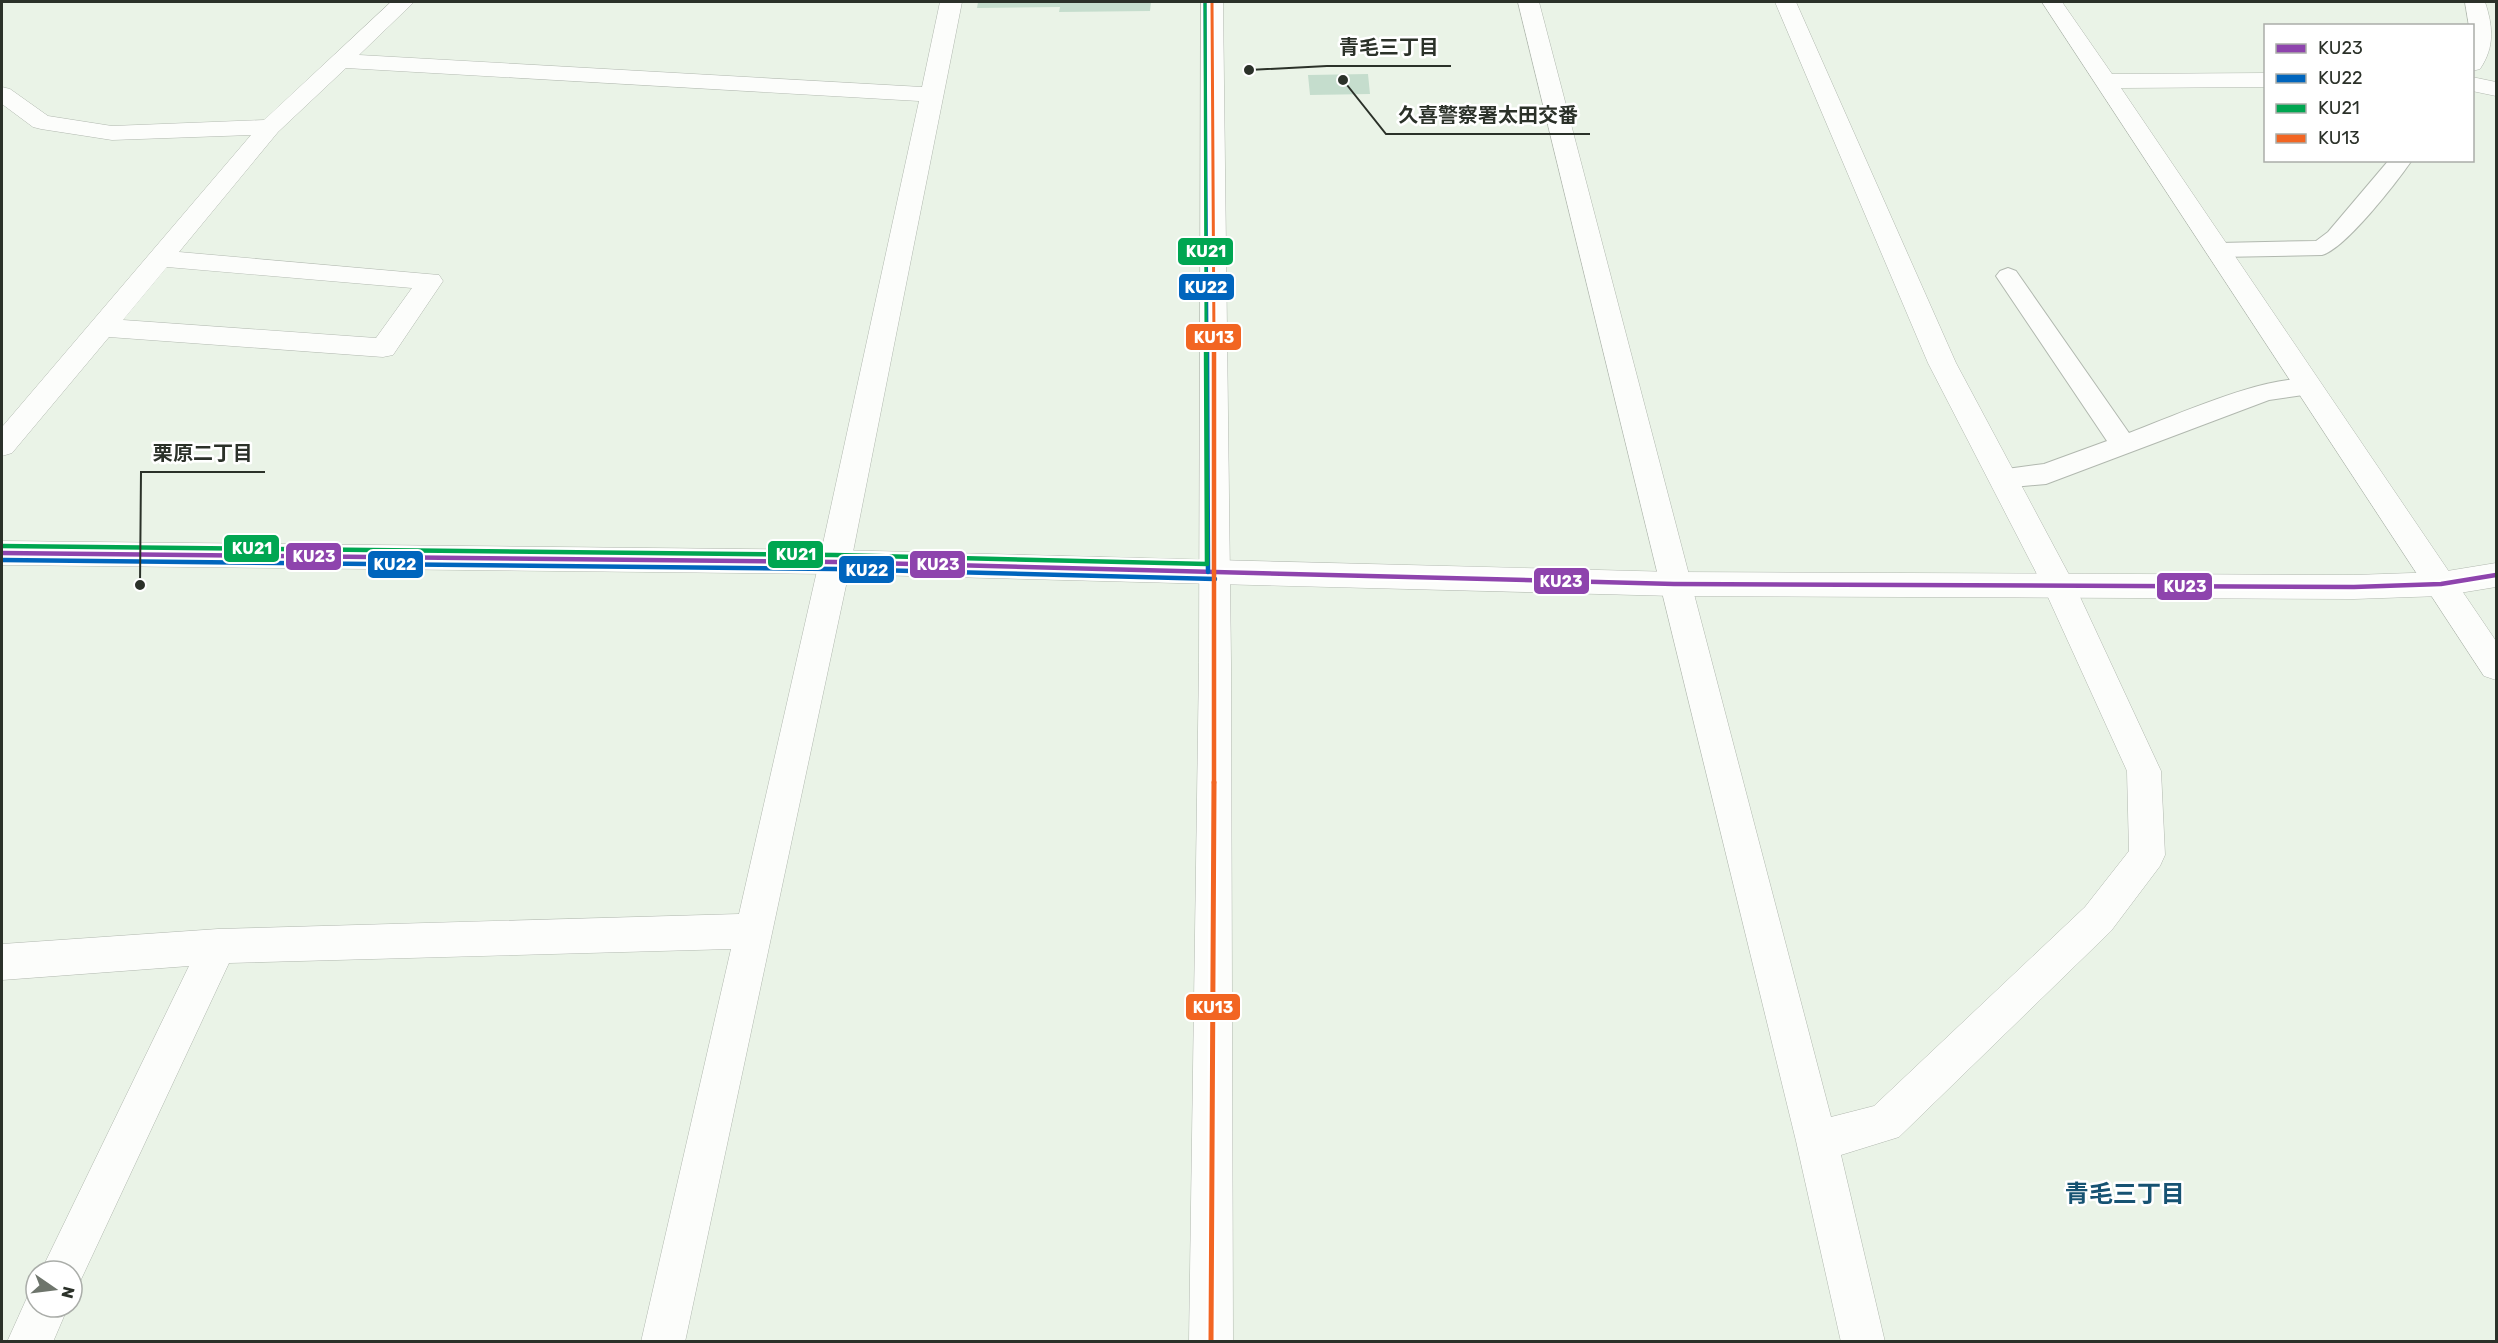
<svg xmlns="http://www.w3.org/2000/svg" width="2498" height="1343" font-family="Rubik,'Noto Sans JP',sans-serif">
  <rect width="100%" height="100%" fill="#eaf3e7"/>
  <path fill="#c5ddcd" d="M 978,2 L 1151,2 L 1150,11 L 1059,12 L 1060,7 L 977,8 Z
    M 1368,74 L 1370,94 L 1310,95 L 1308,75 Z"/>
  <g fill="none" stroke-linecap="round" stroke-linejoin="round">
    <g stroke="#b1b8af" stroke-width="2">
      <path id="service" d="M 2389,160 L 2412,160 C 2397,182 2345,249 2322,255 L 2219,257 L 2211,255 L 2207,250 L 2211,245 L 2219,243 L 2316,241 L 2328,232 Z
        M 2008,268 L 2016,271 L 2129,433 C 2172,417 2277,369 2317,381 L 2321,387 L 2317,393 L 2269,400 L 2046,484 L 2002,488 L 1992,485 L 1989,478 L 1992,471 L 2044,464 L 2107,441 L 1996,276 L 2000,271 Z"/>
    </g>
    <g stroke="#b1b8af" stroke-width="1">
      <path id="minor" d="M 391,2 L 414,2 L 359,55 L 922,87 L 940,2 L 962,2 L 851,562 L 685,1342 L 641,1342 L 731,949 L 229,963 L 78,1286 L 72,1289 L 72,1271 L 41,1271 L 189,966 L 2,980 L 2,944 L 218,929 L 739,914 L 819,562 L 919,101 L 346,68 L 278,132 L 179,252 L 439,275 L 443,281 L 393,355 L 383,357 L 109,337 L 12,453 L 2,456 L 2,427 L 251,135 L 112,140 L 41,129 L 33,127 L 2,104 L 2,87 L 10,89 L 48,116 L 112,126 L 264,120 ZM 167,267 L 412,288 L 376,338 L 123,320 Z
        M 1518,2 L 1539,2 L 1831,1117 L 1874,1106 L 2085,907 L 2129,851 L 2127,771 L 2042,584 L 1928,363 L 1775,2 L 1796,2 L 1956,363 L 2074,584 L 2161,771 L 2165,855 L 2160,866 L 2111,931 L 1899,1137 L 1841,1155 L 1885,1342 L 1841,1342 L 1796,1141 Z
        M 2042,2 L 2062,2 L 2112,74 L 2266,73 L 2266,87 L 2121,88 L 2496,641 L 2496,680 L 2484,676 Z
        M 2465,2 L 2485,2 C 2493,26 2495,47 2480,69 L 2472,71 L 2472,26 L 2469,26 Z
        M 2472,77 L 2496,82 L 2496,96 L 2472,91 Z
        M 36,1289 L 36,1307 L 68,1307 L 53,1342 L 7,1342 L 30,1291 Z"/>
    </g>
    <g stroke="#b1b8af" stroke-width="1">
      <path id="tertiary" d="M 2,541 L 835,550 L 1674,572 L 2354,575 L 2441,572 L 2496,563 L 2496,587 L 2441,596 L 2354,599 L 1674,596 L 835,574 L 2,565 Z"/>
    </g>
    <g stroke="#b1b8af" stroke-width="1">
      <path id="secondary" d="M 1201,2 L 1223,2 L 1231,663 L 1233,1342 L 1189,1342 L 1199,663 Z"/>
    </g>
    <use href="#service" fill="#fcfdfb" fill-rule="evenodd"/>
    <use href="#minor" fill="#fcfdfb" fill-rule="evenodd"/>
    <use href="#tertiary" fill="#fcfdfb" fill-rule="evenodd"/>
    <use href="#secondary" fill="#fcfdfb" fill-rule="evenodd"/>
    <g stroke="#fff" stroke-width="9">
      <path id="bus-1" d="M 2,553 L 835,562 L 1674,584 L 2354,587 L 2441,584 L 2496,575"/>
    </g>
    <g stroke="#fff" stroke-width="6">
      <path id="bus-2-far1" d="M 1205,2 L 1207,344"/>
    </g>
    <g stroke="#fff" stroke-width="9">
      <path id="bus-2" d="M 1207,343 L 1208,572
        M 2,560 L 835,569 L 1215,579"/>
    </g>
    <g stroke="#fff" stroke-width="6">
      <path id="bus-3-far1" d="M 1205,2 L 1206,344"/>
    </g>
    <g stroke="#fff" stroke-width="9">
      <path id="bus-3" d="M 2,546 L 835,555 L 1207,564 L 1206,343"/>
    </g>
    <g stroke="#fff" stroke-width="6">
      <path id="bus-4-far2" d="M 1212,2 L 1214,344"/>
    </g>
    <g stroke="#fff" stroke-width="9">
      <path id="bus-4-far1" d="M 1214,343 L 1214,783"/>
    </g>
    <g stroke="#fff" stroke-width="10">
      <path id="bus-4" d="M 1211,1342 L 1214,782"/>
    </g>
    <use href="#bus-1" stroke="#8e44ad" stroke-width="4.5"/>
    <use href="#bus-2-far1" stroke="#0065bd" stroke-width="3"/>
    <use href="#bus-2" stroke="#0065bd" stroke-width="4.5"/>
    <use href="#bus-3-far1" stroke="#00a651" stroke-width="3"/>
    <use href="#bus-3" stroke="#00a651" stroke-width="4.5"/>
    <use href="#bus-4-far2" stroke="#f26522" stroke-width="3"/>
    <use href="#bus-4-far1" stroke="#f26522" stroke-width="4.5"/>
    <use href="#bus-4" stroke="#f26522" stroke-width="5"/>
  </g>
  <g text-anchor="middle" stroke-width="5" stroke-linejoin="round" paint-order="stroke">
    <g font-size="24" font-weight="bold" fill="#165272" stroke="#fff">
      <text x="2125" y="1202">青毛三丁目</text>
    </g>
  </g>
  <path fill="none" stroke="#2b3129" stroke-width="2" d="M1249 70L1327 66H1451M1343 80L1386 134H1590M140 585L141 472H265"/>
  <g fill="#2b3129" stroke="#fff" stroke-width="2">
    <circle cx="1249" cy="70" r="6"/>
    <circle cx="1343" cy="80" r="6"/>
    <circle cx="140" cy="585" r="6"/>
  </g>
  <g font-size="20" text-anchor="middle" font-weight="bold" fill="#2b3129" stroke="#fff" stroke-width="5" stroke-linejoin="round" paint-order="stroke">
    <text x="1389" y="54">青毛三丁目</text>
    <text x="1488" y="122">久喜警察署太田交番</text>
    <text x="203" y="460">栗原二丁目</text>
  </g>
  <g stroke="#fff" stroke-width="2">
    <rect x="1177" y="237" width="57" height="29" rx="6" fill="#00a651"/>
    <rect x="1178" y="273" width="57" height="28" rx="6" fill="#0065bd"/>
    <rect x="1185" y="323" width="57" height="28" rx="6" fill="#f26522"/>
    <rect x="223" y="534" width="57" height="29" rx="6" fill="#00a651"/>
    <rect x="767" y="540" width="57" height="29" rx="6" fill="#00a651"/>
    <rect x="285" y="542" width="57" height="29" rx="6" fill="#8e44ad"/>
    <rect x="367" y="550" width="57" height="29" rx="6" fill="#0065bd"/>
    <rect x="909" y="550" width="57" height="29" rx="6" fill="#8e44ad"/>
    <rect x="838" y="555" width="57" height="29" rx="6" fill="#0065bd"/>
    <rect x="1533" y="567" width="57" height="28" rx="6" fill="#8e44ad"/>
    <rect x="2156" y="572" width="57" height="29" rx="6" fill="#8e44ad"/>
    <rect x="1185" y="993" width="56" height="28" rx="6" fill="#f26522"/>
  </g>
  <g font-size="16" text-anchor="middle" font-weight="bold" fill="#fff">
    <text x="1206" y="257">KU21</text>
    <text x="1206" y="293">KU22</text>
    <text x="1214" y="343">KU13</text>
    <text x="252" y="554">KU21</text>
    <text x="796" y="560">KU21</text>
    <text x="314" y="562">KU23</text>
    <text x="395" y="570">KU22</text>
    <text x="938" y="570">KU23</text>
    <text x="867" y="576">KU22</text>
    <text x="1561" y="587">KU23</text>
    <text x="2185" y="592">KU23</text>
    <text x="1213" y="1013">KU13</text>
  </g>
  <rect width="2498" height="1343" fill="none" stroke="#2b3129" stroke-width="6"/>
  <rect x="2264" y="24" width="210" height="138" fill="#ffffff" stroke="#aaada9" stroke-width="1.5"/>
  <rect x="2276" y="44" width="30" height="9" fill="#8e44ad" stroke="#aaada9" stroke-width="1.5"/>
  <text x="2318" y="54" font-size="18" fill="#2b3129">KU23</text>
  <rect x="2276" y="74" width="30" height="9" fill="#0065bd" stroke="#aaada9" stroke-width="1.5"/>
  <text x="2318" y="84" font-size="18" fill="#2b3129">KU22</text>
  <rect x="2276" y="104" width="30" height="9" fill="#00a651" stroke="#aaada9" stroke-width="1.5"/>
  <text x="2318" y="114" font-size="18" fill="#2b3129">KU21</text>
  <rect x="2276" y="134" width="30" height="9" fill="#f26522" stroke="#aaada9" stroke-width="1.5"/>
  <text x="2318" y="144" font-size="18" fill="#2b3129">KU13</text>
  <g transform="translate(54 1289) rotate(104)"><circle r="28" fill="#ffffff" stroke="#aaada9" stroke-width="1.5"/>
  <path d="M0-4.5L10 22L0 15L-10 22Z" fill="#6e756c"/>
  <text y="-9" font-size="16" font-weight="bold" text-anchor="middle" fill="#2b3129">N</text>
  </g>
</svg>
